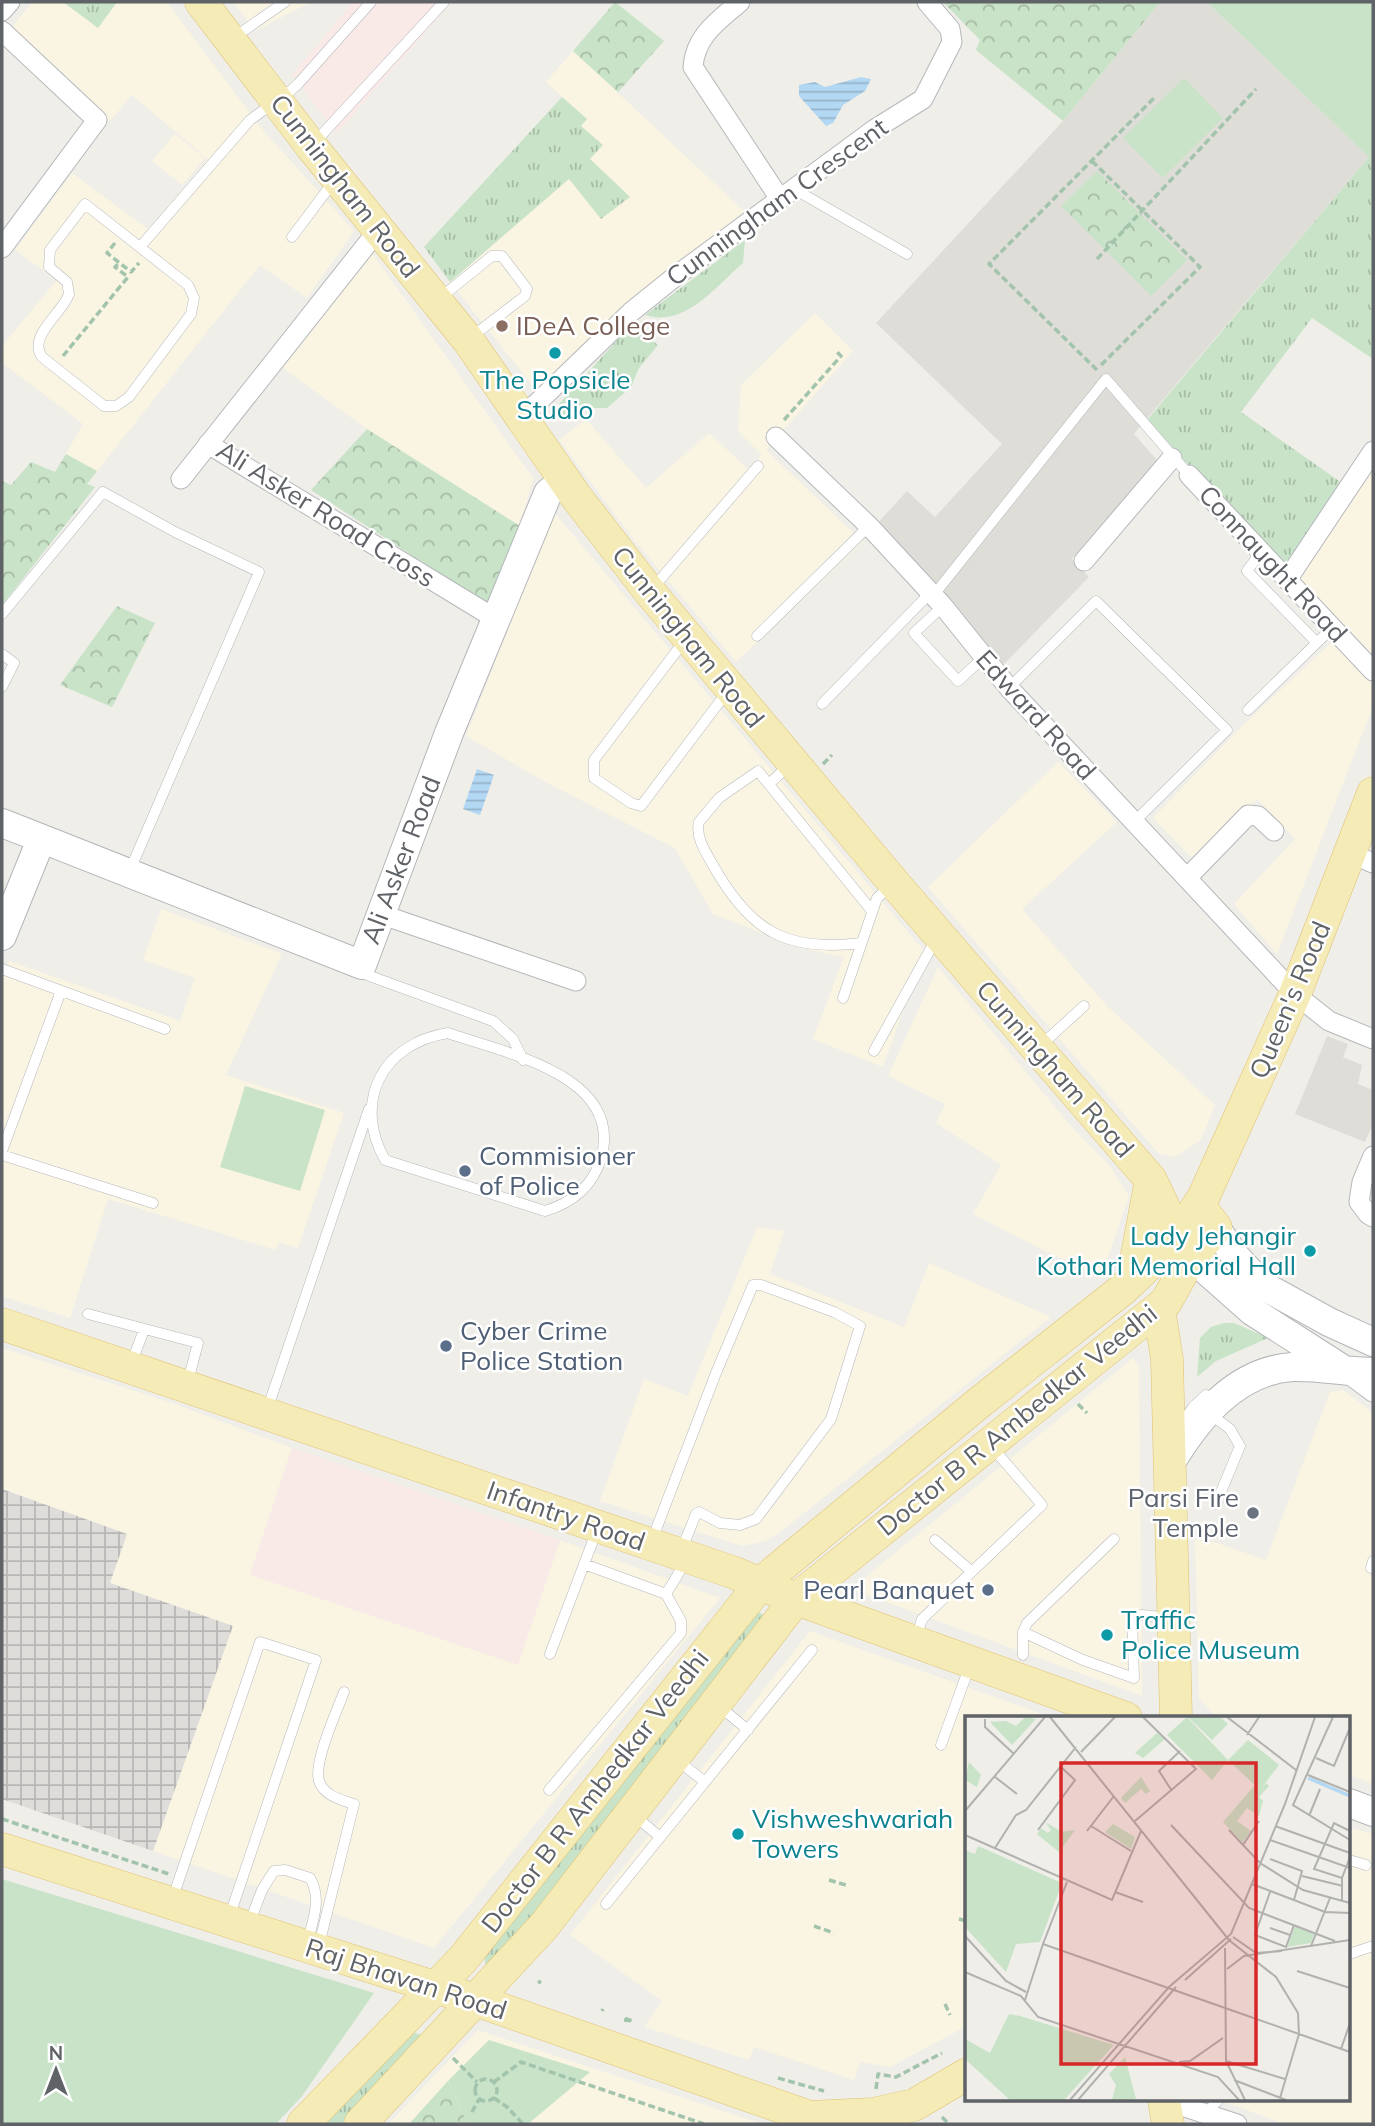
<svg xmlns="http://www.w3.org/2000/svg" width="1375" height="2126" font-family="Mulish,sans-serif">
  <defs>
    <pattern id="industrial-grid" width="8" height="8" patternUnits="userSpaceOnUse" patternTransform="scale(1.75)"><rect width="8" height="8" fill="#deddda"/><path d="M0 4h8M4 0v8" fill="none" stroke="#b7b7b5"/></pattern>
    <pattern id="grass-tufts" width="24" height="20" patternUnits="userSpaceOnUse" patternTransform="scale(1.75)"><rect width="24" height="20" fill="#c8e3c8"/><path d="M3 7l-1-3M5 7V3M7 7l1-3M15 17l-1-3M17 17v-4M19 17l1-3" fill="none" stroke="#a6bba6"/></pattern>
    <pattern id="forest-crowns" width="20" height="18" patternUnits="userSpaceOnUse" patternTransform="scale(1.75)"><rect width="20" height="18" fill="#c8e3c8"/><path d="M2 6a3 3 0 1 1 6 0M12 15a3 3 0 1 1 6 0" fill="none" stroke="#a6bba6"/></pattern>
    <pattern id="water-rules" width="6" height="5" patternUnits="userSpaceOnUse" patternTransform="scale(1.75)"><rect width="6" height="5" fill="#b3d8f4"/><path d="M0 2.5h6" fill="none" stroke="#95b3c9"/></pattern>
  </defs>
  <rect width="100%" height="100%" fill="#efeee8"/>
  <path fill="#faf5e2" d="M 32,2 L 167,2 L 262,129 L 354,231 L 307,298 L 260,265 L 97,471 L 66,454 L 83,424 L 2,363 L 2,346 L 57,280 L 15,250 L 72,173 L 148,229 L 208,159 L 132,95 L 110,121 L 10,30 Z
    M 233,2 L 311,2 L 255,31 Z
    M 573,51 L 744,211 L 536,390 L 450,282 L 569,178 L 629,196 L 590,159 L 581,126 L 587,119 L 546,82 Z
    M 175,134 L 205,158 L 182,185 L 152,161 Z
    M 372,253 L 533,478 L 520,526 L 367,429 L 283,368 Z
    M 815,313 L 853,351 L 766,450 L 863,542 L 736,662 L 631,536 L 559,440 L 586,419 L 646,488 L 709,433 L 751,472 L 761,454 L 738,431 L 741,385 Z
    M 1373,464 L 1373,655 L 1298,578 Z
    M 554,512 L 924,951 L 883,1067 L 813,1039 L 844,957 L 801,948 L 713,914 L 675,848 L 547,783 L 466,736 Z
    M 1331,643 L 1373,681 L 1373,706 L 1277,954 L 1234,904 L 1295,839 L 1257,799 L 1194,860 L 1153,818 L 1243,725 Z
    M 1058,762 L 1117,822 L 1022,909 L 1108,1007 L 1215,1105 L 1201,1140 L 1175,1157 L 1159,1154 L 928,887 Z
    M 161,909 L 282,954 L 226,1075 L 344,1113 L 298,1248 L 279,1242 L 276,1250 L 108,1199 L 70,1318 L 2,1296 L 2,979 L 9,961 L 180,1021 L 195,978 L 143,960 Z
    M 938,967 L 1071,1126 L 1109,1165 L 1129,1196 L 1102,1275 L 1049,1253 L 973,1214 L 1001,1165 L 936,1123 L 945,1104 L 888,1076 Z
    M 757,1227 L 784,1231 L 770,1274 L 904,1327 L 929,1263 L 1051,1317 L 779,1533 L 766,1541 L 742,1546 L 600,1501 L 644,1379 L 688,1396 Z
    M 2,1348 L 175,1404 L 292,1448 L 250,1575 L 518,1664 L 560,1540 L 720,1598 L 434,1948 L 153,1851 L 233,1626 L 110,1583 L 127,1534 L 2,1489 Z
    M 1133,1358 L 1139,1366 L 1142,1696 L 851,1589 Z
    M 1343,1390 L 1373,1413 L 1373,1784 L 1349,1775 L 1349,1718 L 1217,1718 L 1199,1699 L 1195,1539 L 1217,1543 L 1266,1560 L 1330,1392 Z
    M 810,1631 L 1054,1718 L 967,1718 L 967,2026 L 890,2067 L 860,2062 L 854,2080 L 754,2047 L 749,2060 L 644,2027 L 662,2001 L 570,1935 Z
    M 1349,1827 L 1373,1834 L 1373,2124 L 1285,2124 L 1219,2100 L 1349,2100 Z
    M 478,2030 L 762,2124 L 388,2124 Z"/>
  <path fill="url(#industrial-grid)" d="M 2,1489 L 127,1534 L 110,1583 L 233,1626 L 153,1851 L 2,1799 Z"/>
  <path fill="#dfddd7" d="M 1160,2 L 1207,2 L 1369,157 L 1134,434 L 1158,461 L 1072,559 L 1089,577 L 1004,664 L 874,527 L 907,491 L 935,517 L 1002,444 L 876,323 L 1063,121 Z
    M 1327,1036 L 1348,1044 L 1343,1057 L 1362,1065 L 1358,1084 L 1373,1090 L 1373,1124 L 1365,1142 L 1295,1114 Z"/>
  <path fill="#f9e9e7" d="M 353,2 L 452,2 L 337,133 L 292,75 Z
    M 292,1448 L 560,1540 L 518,1665 L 250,1575 Z"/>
  <path fill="url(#grass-tufts)" d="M 63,2 L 117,2 L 98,28 Z
    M 562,97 L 587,119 L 581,126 L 603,145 L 590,159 L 630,197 L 601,219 L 569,179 L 450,282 L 424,247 Z
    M 1369,157 L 1373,162 L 1373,359 L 1312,318 L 1241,412 L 1342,483 L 1283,567 L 1147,420 Z
    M 745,240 L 743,263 C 716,286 685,328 645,315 Z
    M 631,325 L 658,345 L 639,368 L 631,387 L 607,408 L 590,408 L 552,421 L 560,403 Z
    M 1224,1323 L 1234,1323 L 1268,1338 L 1216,1361 L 1197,1377 L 1200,1338 L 1211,1327 Z
    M 752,1608 L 767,1617 L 497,1966 L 486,1968 L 484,1955 Z
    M 413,2032 L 421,2035 L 422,2042 L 343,2124 L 323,2124 Z"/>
  <path fill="url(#forest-crowns)" d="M 615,2 L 664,41 L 618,92 L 573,51 Z
    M 943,2 L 1160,2 L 1063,121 L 976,50 L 980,40 Z
    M 1097,171 L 1187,260 L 1151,296 L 1061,206 Z
    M 367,429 L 520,526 L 490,606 L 311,490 Z
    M 66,454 L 97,471 L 87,484 L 95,487 L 2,605 L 2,481 L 11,485 L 31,462 L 55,472 Z
    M 117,606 L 155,623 L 112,707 L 60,685 Z
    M 448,2081 L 468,2124 L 409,2124 Z"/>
  <path fill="#c8e3c8" d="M 1207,2 L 1373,2 L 1373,162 L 1369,157 Z
    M 1184,78 L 1223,118 L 1163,178 L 1123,138 Z
    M 245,1086 L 325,1110 L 300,1191 L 220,1167 Z
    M 2,1879 L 374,1993 L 302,2096 L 276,2124 L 2,2124 Z
    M 489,2040 L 590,2072 L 528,2124 L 468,2124 L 448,2081 Z"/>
  <path fill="url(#water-rules)" d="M 861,77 L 871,79 L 865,91 L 843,105 L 833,123 L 826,126 L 799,96 L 799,85 L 815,82 L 825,87 Z
    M 477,769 L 494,775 L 480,815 L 463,809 Z"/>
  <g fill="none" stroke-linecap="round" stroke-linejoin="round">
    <g stroke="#b5b7bb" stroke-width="11">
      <path id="lane" d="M 233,38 L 285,2
        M 281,99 L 298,84 L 371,2
        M 314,143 L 444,2
        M 794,189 L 907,254
        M 85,204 L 188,285 L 194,298 L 191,314 L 129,397 L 116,406 L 104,406 L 42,357 C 27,336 63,313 69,294 L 67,282 L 49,267 L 50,250 Z
        M 292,237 L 334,181
        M 140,247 L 250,120 L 272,104
        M 440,298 L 492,256 L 502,256 L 527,289 L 525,296 L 470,338
        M 1261,552 L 1247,571 L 1317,643
        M 652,589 L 758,466
        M 933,596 L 1106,379 L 1189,475
        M 943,606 L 914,633 L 958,681 L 983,658
        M 2,614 L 103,492 L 175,532 L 259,572 L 130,870
        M 757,636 L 869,526
        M 685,640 L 594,760 L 594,778 L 631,803 L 641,806 L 727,692
        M 2,654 L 14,663 L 2,687
        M 1009,688 L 1096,601 L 1227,730 L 1134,822
        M 822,704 L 930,593
        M 1248,710 L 1332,628
        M 769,784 L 789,765
        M 861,943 C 787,952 751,932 714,867 C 707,854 695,838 699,822 L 719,798 L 758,771 L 872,911
        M 2,969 L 165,1029
        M 364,969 L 367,975 L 493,1021 L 513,1039 L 523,1060
        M 843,998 L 877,898 L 891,886
        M 448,1033 C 504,1053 625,1075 601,1159 C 592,1187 572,1203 545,1211 L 385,1160 C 352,1101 383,1043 448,1033 Z
        M 1040,1046 L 1084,1006
        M 874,1051 L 936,939
        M 2,1151 L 61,991
        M 2,1155 L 153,1203
        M 88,1314 L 198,1343 L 188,1381
        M 131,1364 L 144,1330
        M 267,1410 L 369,1109
        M 1210,1414 L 1230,1429 L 1240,1446 L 1216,1504
        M 1184,1420 L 1193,1407 L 1206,1395
        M 652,1540 L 716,1373 L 753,1285 L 761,1285 L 834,1312 L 860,1326 L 831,1419 L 756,1519 L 740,1525 L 720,1523 L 699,1512 L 696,1514 L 681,1551
        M 935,1540 L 971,1571
        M 1371,1568 L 1373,1561
        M 666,1594 L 686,1561
        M 1023,1632 L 1083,1660 L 1134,1678 L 1132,1617 L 1142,1615 L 1171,1618
        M 916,1639 L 922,1619 L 1042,1505 L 991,1446
        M 550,1654 L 597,1530
        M 1023,1655 L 1023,1632 L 1027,1623 L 1114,1539
        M 719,1706 L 748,1730
        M 941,1745 L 970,1665
        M 677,1760 L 705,1782
        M 549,1790 L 681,1633 L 681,1621 L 666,1594 L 584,1564
        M 635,1816 L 660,1837
        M 1349,1860 L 1366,1865
        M 172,1900 L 260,1642 L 316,1660 L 229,1918
        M 606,1904 L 812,1650
        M 249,1924 L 262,1890 L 274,1871 L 285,1870 L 310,1878 C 322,1898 313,1921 307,1943
        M 319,1945 L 354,1804 C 342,1800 324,1796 319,1781 C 313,1763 337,1711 344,1692
        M 1349,1954 L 1373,1946
        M 1206,2114 L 1218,2100"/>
    </g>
    <g stroke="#b5b7bb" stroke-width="21">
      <path id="street" d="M 740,2 C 718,21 695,36 693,67 L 780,199
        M 2,11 L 10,2
        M 2,31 L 97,120 L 2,248
        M 520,413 L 535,405 L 631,312 L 677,275 L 875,129 L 923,99 L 952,42 L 950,29 L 927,2
        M 776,437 L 869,526 L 943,606 L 1009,688 L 1295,994 L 1329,1021 L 1373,1039
        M 208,444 L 496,619
        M 1189,475 L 1373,671
        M 181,479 L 379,229
        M 1084,561 L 1172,458
        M 1287,580 L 1373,451
        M 1350,853 L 1373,863
        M 1187,878 L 1248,815 L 1258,816 L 1274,831
        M 380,914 L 576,981
        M 1373,1156 L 1362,1182 L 1359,1202 L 1368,1214 L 1373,1217
        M 1346,1372 L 1373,1392
        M 1165,2104 L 1185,2107 L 1237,2124"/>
    </g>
    <g stroke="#b4b6ba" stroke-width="30">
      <path id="secondary" d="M 2,823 L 362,965 L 449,733 L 548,493 L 564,481
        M 2,936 L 41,840
        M 1216,1228 L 1235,1256 L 1262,1285 L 1329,1322 L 1373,1342
        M 1191,1257 L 1252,1311 L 1344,1370
        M 1170,1464 C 1197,1419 1235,1371 1292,1367 C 1318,1366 1347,1372 1373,1372
        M 1349,1803 L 1373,1812"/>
    </g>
    <g stroke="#e0c171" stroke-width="33">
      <path id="primary" d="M 201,2 L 311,146 L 468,340 L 577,498 L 649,591 L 894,883 L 1151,1180 L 1178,1237 L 1191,1257
        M 1132,1281 L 1151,1180
        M 1159,1309 L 1167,1359 L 1176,1718
        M 2,1324 L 735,1573 L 796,1599 L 1126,1718
        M 2,1849 L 478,2001 L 830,2124
        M 1164,2100 L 1168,2124
        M 809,2117 L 873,2114 L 914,2105 L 967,2074
        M 303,2124 L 463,1959 L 762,1582 L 980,1402 L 1122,1290 L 1178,1237 L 1204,1196 L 1295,994 L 1373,793
        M 360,2124 L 544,1926 L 796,1599 L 1166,1302 L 1191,1257 L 1216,1228 L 1199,1205"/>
    </g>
    <path stroke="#a2c3ac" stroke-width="3.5" stroke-dasharray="7 3.5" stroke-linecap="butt" d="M 1092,161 L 1200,267 L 1100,366
      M 115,243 L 107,253 L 131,272 L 139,263
      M 1097,259 L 1256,89
      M 63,356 L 128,277 L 115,267 L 119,263
      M 1097,370 L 989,264 L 1155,97
      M 784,420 L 841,356 L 837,352
      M 823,764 L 832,755
      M 1078,1404 L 1087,1413
      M 2,1819 L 169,1874
      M 829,1880 L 849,1886
      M 959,1919 L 967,1921
      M 814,1926 L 834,1933
      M 538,1981 L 541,1983
      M 945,2004 L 950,2015
      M 602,2011 L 603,2009
      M 624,2020 L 633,2021 L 624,2018
      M 453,2058 L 477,2082
      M 778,2078 L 824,2091
      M475 2090a11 11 0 1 1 22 0a11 11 0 1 1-22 0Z
      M 494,2082 L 521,2062 L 704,2124
      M 876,2089 L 878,2074 L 896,2077 L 942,2053
      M 494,2098 L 507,2107 L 523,2124
      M 472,2112 L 479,2099
      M 942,2117 L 949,2124"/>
    <use href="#lane" stroke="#fff" stroke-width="10"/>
    <use href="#street" stroke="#fff" stroke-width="19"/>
    <use href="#secondary" stroke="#fff" stroke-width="28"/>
    <use href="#primary" stroke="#f5ebb7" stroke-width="32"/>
  </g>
  <circle fill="#8d6e63" stroke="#fff" stroke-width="2.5" cx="502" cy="326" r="7"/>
  <g fill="#0f9aa8" stroke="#fff" stroke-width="2.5">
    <circle cx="555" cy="353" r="7"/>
    <circle cx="1310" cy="1251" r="7"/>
    <circle cx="1107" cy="1635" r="7"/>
    <circle cx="738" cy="1834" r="7"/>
  </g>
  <g fill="#5c6f8a" stroke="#fff" stroke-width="2.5">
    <circle cx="465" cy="1171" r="7"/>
    <circle cx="446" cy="1346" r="7"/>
    <circle cx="988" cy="1590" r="7"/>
  </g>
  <circle fill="#6b7280" stroke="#fff" stroke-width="2.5" cx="1253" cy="1513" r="7"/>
  <g text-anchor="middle" stroke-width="5" stroke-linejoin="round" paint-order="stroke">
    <g font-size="26" fill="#5f6266" stroke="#fff">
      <text transform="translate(345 186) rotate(52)" y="9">Cunningham Road</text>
      <text transform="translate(777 202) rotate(-36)" y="9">Cunningham Crescent</text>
      <text transform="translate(326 514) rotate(32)" y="9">Ali Asker Road Cross</text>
      <text transform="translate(1273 564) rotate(47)" y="9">Connaught Road</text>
      <text transform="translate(688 637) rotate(51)" y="9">Cunningham Road</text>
      <text transform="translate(1036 715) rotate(48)" y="9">Edward Road</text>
      <text transform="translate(401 860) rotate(-69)" y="9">Ali Asker Road</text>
      <text transform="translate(1290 1000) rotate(-67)" y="9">Queen's Road</text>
      <text transform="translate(1055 1069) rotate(49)" y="9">Cunningham Road</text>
      <text transform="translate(1017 1420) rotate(-39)" y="9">Doctor B R Ambedkar Veedhi</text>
      <text transform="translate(566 1516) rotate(19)" y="9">Infantry Road</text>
      <text transform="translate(595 1791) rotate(-52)" y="9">Doctor B R Ambedkar Veedhi</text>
      <text transform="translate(406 1979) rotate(18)" y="9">Raj Bhavan Road</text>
    </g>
    <g font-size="26" fill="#785e54" stroke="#fff" text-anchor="start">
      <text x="516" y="335">IDeA College</text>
    </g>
    <g font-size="26" fill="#0d838f" stroke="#fff" text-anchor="start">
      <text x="555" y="389" text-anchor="middle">The Popsicle<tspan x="555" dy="30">Studio</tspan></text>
      <text x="1296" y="1245" text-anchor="end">Lady Jehangir<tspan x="1296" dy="30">Kothari Memorial Hall</tspan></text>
      <text x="1121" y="1629">Traffic<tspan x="1121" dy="30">Police Museum</tspan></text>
      <text x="752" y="1828">Vishweshwariah<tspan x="752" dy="30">Towers</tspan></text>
    </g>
    <g font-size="26" fill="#4e5e75" stroke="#fff" text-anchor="start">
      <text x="479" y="1165">Commisioner<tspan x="479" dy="30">of Police</tspan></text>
      <text x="460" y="1340">Cyber Crime<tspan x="460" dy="30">Police Station</tspan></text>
      <text x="974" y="1599" text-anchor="end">Pearl Banquet</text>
    </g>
    <g font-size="26" fill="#5b616d" stroke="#fff" text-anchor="end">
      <text x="1239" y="1507">Parsi Fire<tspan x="1239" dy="30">Temple</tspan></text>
    </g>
  </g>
  <g transform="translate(965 1716)">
    <rect width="385" height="385" fill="#efeee8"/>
    <path d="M 192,17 L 200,23 L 178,42 L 170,37 ZM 176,61 L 185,75 L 181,78 L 176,73 L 160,87 L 156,82 ZM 301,67 L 304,70 L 294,81 L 298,85 L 294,100 L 282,92 L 272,105 L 286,115 L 278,127 L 258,106 L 290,69 L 295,74 Z" fill="#c8e3c8"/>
    <path d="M 60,1 L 71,3 L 47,29 L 25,6 L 41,5 L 51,10 ZM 222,1 L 263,44 L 247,64 L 202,19 ZM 4,46 L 16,59 L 12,71 L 0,64 ZM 80,106 L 97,116 L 110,114 L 94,136 L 72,118 L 76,112 L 83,117 L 86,114 ZM 148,108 L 170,121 L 166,133 L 140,116 ZM 13,130 L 97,167 L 75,226 L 51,228 L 41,256 L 0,211 L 0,134 L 10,138 ZM 330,210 L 349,218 L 346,227 L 322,231 ZM 160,341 L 171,383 L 147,384 L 151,369 L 144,358 Z" fill="#c8e3c8"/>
    <path d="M 223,1 L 255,1 L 263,8 L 247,24 ZM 283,24 L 314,49 L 295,74 L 263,44 ZM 44,298 L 55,300 L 149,329 L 99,384 L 45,384 L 0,343 L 0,323 L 25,337 Z" fill="#c8e3c8"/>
    <path fill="none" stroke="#b3d8f4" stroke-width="3.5" d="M 343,62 L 385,80"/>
    <path fill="none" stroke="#b1b2b0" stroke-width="2" d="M 85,1 L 264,224M 262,1 L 331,54M 368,1 L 328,89 L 385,124M 20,3 L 20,11 L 49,38M 282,19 L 294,1M 116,36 L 150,1M 351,42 L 369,50 L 384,14M 343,59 L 385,76M 30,61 L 52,78M 207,75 L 194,55 L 215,35M 0,95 L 80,1M 344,100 L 355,73M 170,105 L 231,53 L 178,1M 206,109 L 284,192 L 370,225M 126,110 L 166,135M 310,110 L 385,137M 73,114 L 110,64 L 95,50M 264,114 L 295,147 L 338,174 L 385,187M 122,115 L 149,80M 0,119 L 147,184 L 176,115M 305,124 L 385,152M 278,129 L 294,105M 30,132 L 51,99 L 61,94 L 111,31M 305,143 L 337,155 L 329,184M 337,160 L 378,170M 377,162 L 349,153 L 369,107 L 385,115M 287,168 L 360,196 L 385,197M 150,176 L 178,186M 305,176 L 290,219 L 321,231 L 329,209M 377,185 L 377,162 L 385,141M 305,212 L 325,219M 0,220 L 41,265 L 61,276M 268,221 L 291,237 L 317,235M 265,225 L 311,261 L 333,297 L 334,318 L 315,382M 78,228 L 102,166M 346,230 L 365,182M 260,232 L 261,345 L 280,384M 262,253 L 279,240 L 385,224M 332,255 L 385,272M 0,256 L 56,280 L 73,301 L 253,361 L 274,384M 220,264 L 266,223M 60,284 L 78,228 L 263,293M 263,293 L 385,336M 376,333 L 385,307M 261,345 L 320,363M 214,346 L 225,345 L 258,322M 269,364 L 321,384M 105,384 L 204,271 L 266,218 L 320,88 L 350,1M 113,384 L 211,271"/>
    <path fill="#d62828" fill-opacity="0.15" stroke="#d62828" stroke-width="3.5" d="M 96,47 L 291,47 L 291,348 L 96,348 Z"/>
    <rect width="385" height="385" fill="none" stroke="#5f6266" stroke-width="3.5"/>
  </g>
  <rect width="1375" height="2126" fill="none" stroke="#5f6266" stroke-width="7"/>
  <g transform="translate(56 2070)" stroke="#ffffff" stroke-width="5" paint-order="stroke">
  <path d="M0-5L12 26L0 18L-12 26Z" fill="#5f6266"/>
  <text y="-10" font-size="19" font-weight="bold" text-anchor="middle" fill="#5f6266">N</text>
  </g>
</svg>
